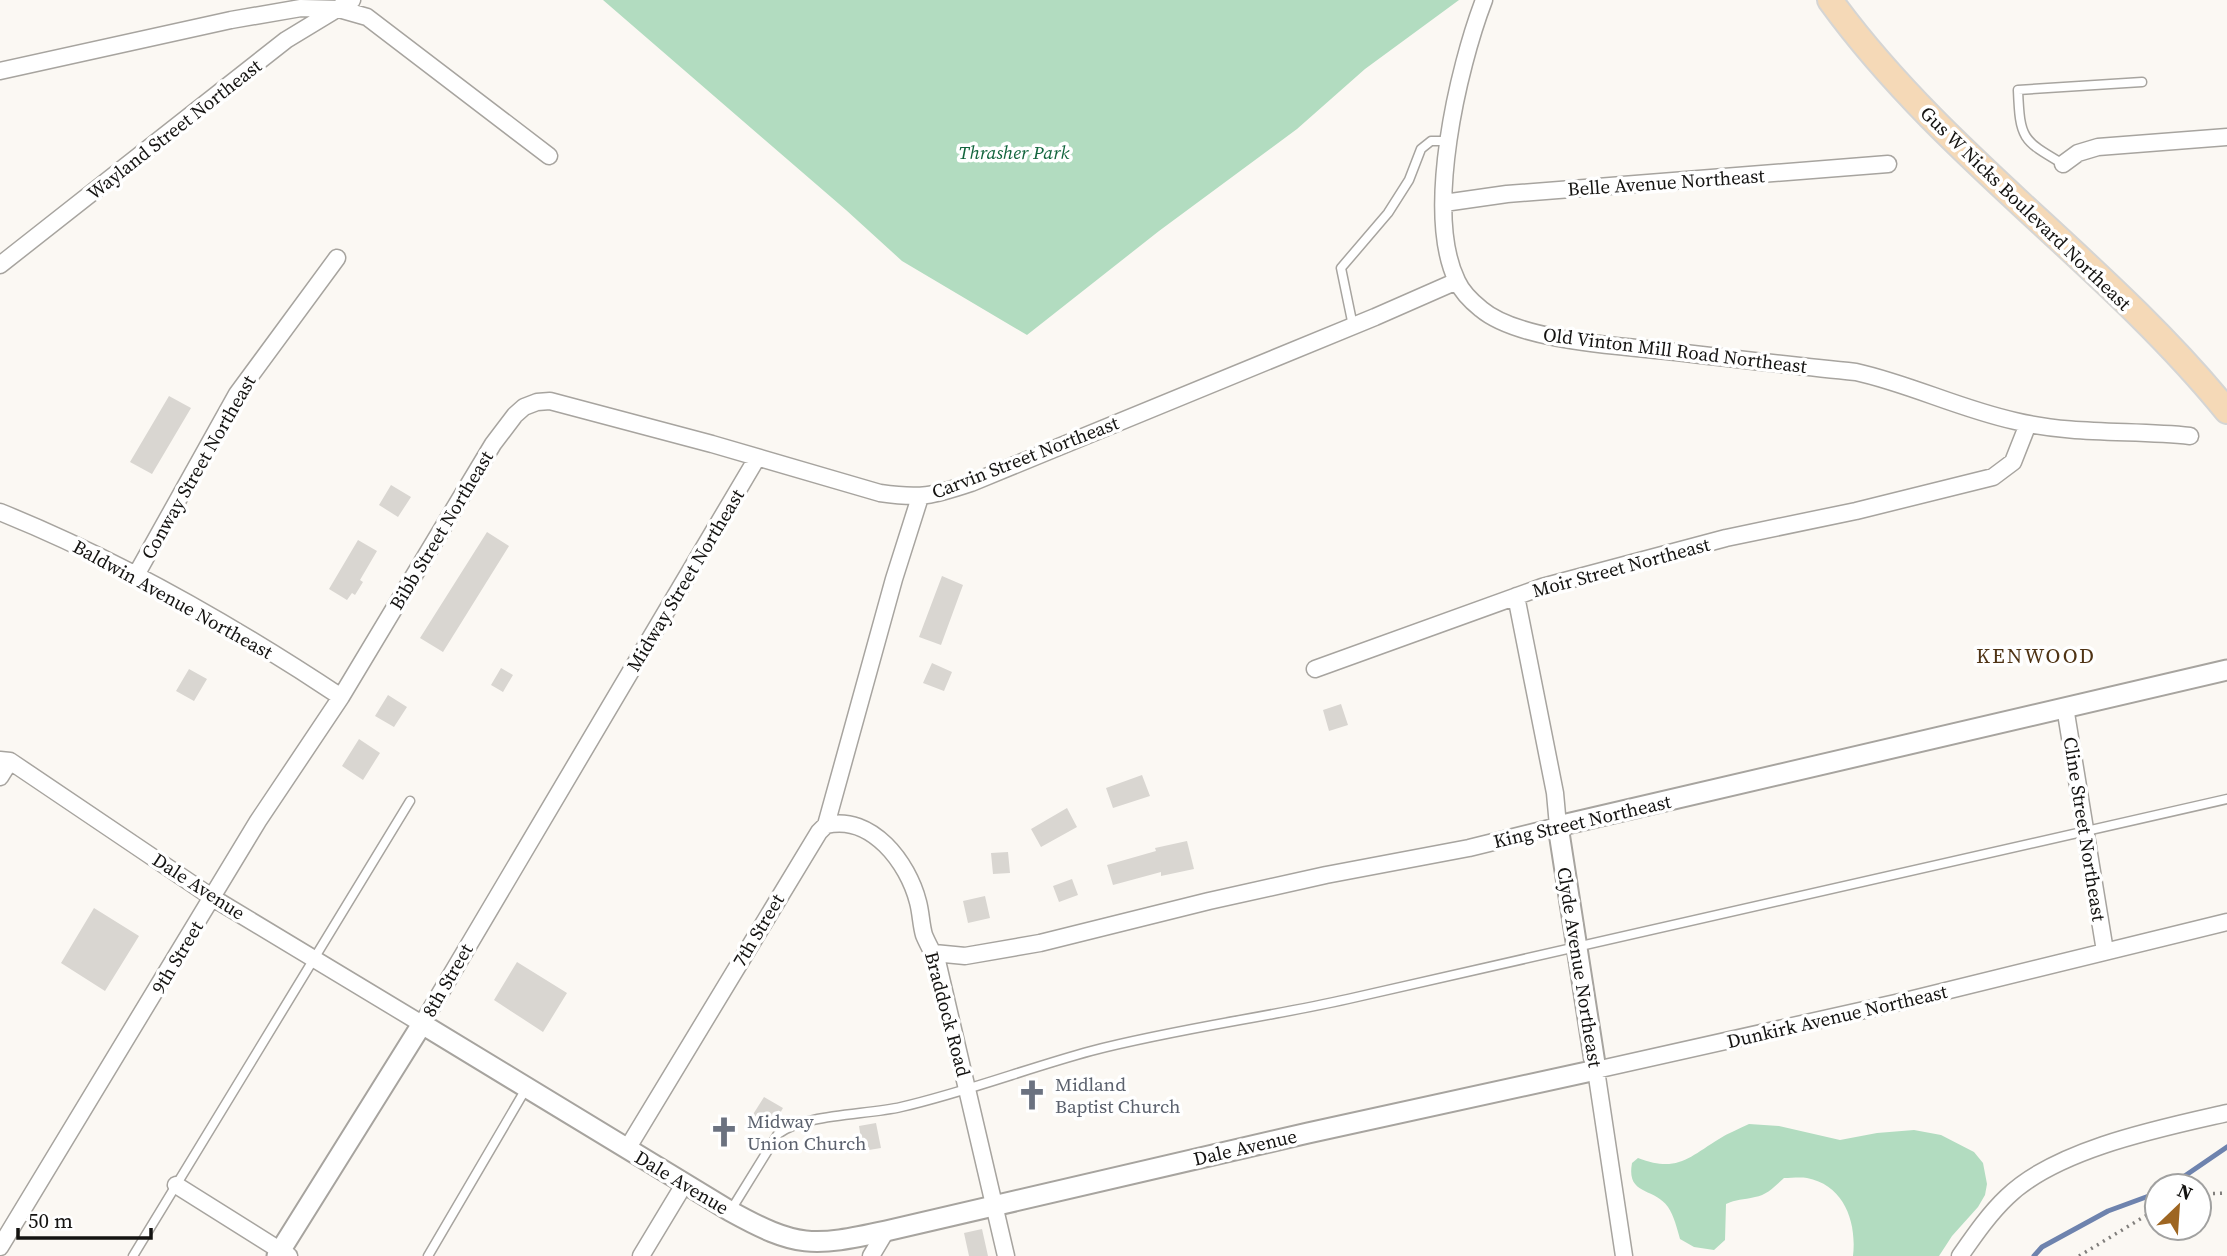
<svg xmlns="http://www.w3.org/2000/svg" width="2227" height="1256" font-family="'Source Serif 4',serif">
  <rect width="100%" height="100%" fill="#fbf8f3"/>
  <path fill="#b2dcc0" d="M 603,0 L 1459,0 L 1365,69 L 1297,129 L 1159,231 L 1027,335 L 902,261 L 846,210 Z
    M 1749,1124 L 1779,1126 L 1840,1140 L 1877,1133 L 1914,1130 L 1941,1135 L 1974,1152 L 1983,1163 L 1987,1184 L 1985,1195 L 1978,1207 L 1952,1236 L 1939,1256 L 1853,1256 C 1857,1222 1844,1185 1807,1178 C 1800,1177 1791,1178 1784,1178 C 1775,1186 1767,1195 1755,1197 C 1743,1200 1736,1199 1726,1204 L 1725,1240 L 1714,1250 L 1694,1247 L 1680,1239 C 1677,1228 1674,1216 1668,1207 C 1654,1187 1626,1196 1632,1163 L 1638,1158 C 1677,1173 1688,1158 1719,1139 C 1728,1133 1739,1129 1749,1124 Z"/>
  <g fill="none" stroke-linecap="round" stroke-linejoin="round">
    <path stroke="#6e83ae" stroke-width="5" d="M 2170,1186 L 2227,1147
      M 2034,1256 L 2042,1247 L 2108,1211 L 2157,1193"/>
  </g>
  <path fill="#d9d6d1" d="M 169,396 L 191,408 L 152,474 L 130,462 Z
    M 391,485 L 411,497 L 398,517 L 379,505 Z
    M 487,532 L 509,546 L 443,652 L 420,638 Z
    M 358,540 L 377,551 L 360,580 L 363,582 L 355,595 L 352,593 L 347,600 L 329,589 Z
    M 942,576 L 963,585 L 941,645 L 919,637 Z
    M 932,663 L 952,672 L 944,691 L 923,683 Z
    M 501,668 L 513,675 L 503,692 L 491,685 Z
    M 189,669 L 207,679 L 194,701 L 176,691 Z
    M 388,695 L 407,707 L 394,727 L 375,716 Z
    M 1341,704 L 1348,725 L 1329,731 L 1323,710 Z
    M 359,739 L 380,753 L 363,780 L 342,766 Z
    M 1142,775 L 1150,796 L 1113,808 L 1106,788 Z
    M 1067,808 L 1077,827 L 1041,847 L 1031,829 Z
    M 1187,841 L 1194,869 L 1161,876 L 1161,872 L 1113,885 L 1107,865 L 1156,851 L 1155,848 Z
    M 1008,852 L 1010,873 L 993,874 L 991,853 Z
    M 1072,879 L 1078,895 L 1059,902 L 1053,886 Z
    M 985,896 L 990,918 L 968,923 L 963,901 Z
    M 94,908 L 139,936 L 105,991 L 61,963 Z
    M 517,962 L 567,993 L 543,1032 L 494,1000 Z
    M 764,1097 L 783,1108 L 772,1127 L 752,1116 Z
    M 876,1123 L 881,1148 L 863,1151 L 859,1126 Z
    M 982,1229 L 988,1256 L 969,1256 L 964,1233 Z"/>
  <g fill="none" stroke-linecap="round" stroke-linejoin="round">
    <g stroke="#a7a49f" stroke-width="11">
      <path id="service" d="M 2063,164 C 2022,140 2020,139 2018,90 L 2142,82
        M 1353,326 L 1341,268 L 1388,213 L 1409,180 L 1421,149 L 1431,141 L 1449,141
        M 731,1210 L 778,1134 C 803,1114 867,1115 901,1107 C 966,1092 1028,1068 1091,1051 C 1175,1029 1263,1018 1348,999 L 2227,799
        M 133,1256 L 410,801
        M 428,1256 L 527,1087"/>
    </g>
    <g stroke="#a7a49f" stroke-width="19">
      <path id="minor" d="M 1484,0 C 1458,68 1424,213 1457,281 C 1462,292 1471,301 1481,309 C 1520,342 1625,346 1676,352 C 1736,359 1796,366 1856,372 C 1910,384 1960,409 2015,421 C 2073,435 2132,430 2190,436
        M 0,71 L 231,20 L 301,8 L 339,9 L 367,17 L 549,156
        M 2063,164 L 2078,153 L 2098,147 L 2227,137
        M 1444,203 L 1507,194 L 1888,164
        M 0,265 L 286,40 L 352,0
        M 0,512 C 119,560 234,626 341,697
        M 136,575 L 237,394 L 337,258
        M 1315,669 L 1542,587 L 1726,538 L 1856,511 L 1993,477 L 2013,462 L 2028,424
        M 2065,707 L 2105,951
        M 0,760 L 10,761 L 213,898 L 422,1024 L 757,458
        M 0,777 L 10,761
        M 826,825 C 872,814 908,863 918,902 C 921,913 921,925 924,935 C 928,945 934,954 938,965 L 1006,1256
        M 934,953 L 965,956 L 1040,943 L 1209,901 L 1326,875 L 1469,848 L 1558,826 L 1555,793 L 1516,596
        M 627,1149 L 819,832 L 826,825 L 894,579 L 920,497
        M 176,1185 L 289,1256
        M 0,1247 L 258,821 L 341,697 L 493,444 L 515,415 L 524,407 L 537,402 L 550,401 L 712,444 L 880,493 C 921,499 932,496 971,483 L 1375,317 L 1457,281
        M 641,1256 L 685,1183
        M 871,1256 L 886,1231
        M 1624,1256 L 1596,1070 L 1909,1000 L 2227,922
        M 1960,1256 C 1974,1236 1989,1214 2007,1197 C 2056,1149 2161,1128 2227,1113"/>
    </g>
    <g stroke="#a7a49f" stroke-width="23">
      <path id="tertiary" d="M 277,1256 L 422,1024 L 730,1211 C 797,1248 812,1247 886,1231 L 1308,1133 L 1596,1070 L 1558,826 L 2227,670"/>
    </g>
    <g stroke="#d5d5d4" stroke-width="28">
      <path id="primary" d="M 1830,0 C 1942,155 2107,263 2227,411"/>
    </g>
    <path stroke="#807e7b" stroke-width="3.5" stroke-dasharray="2 5" stroke-linecap="butt" d="M 2199,1194 L 2227,1193
      M 2079,1256 L 2157,1209"/>
    <use href="#service" stroke="#fff" stroke-width="8"/>
    <use href="#minor" stroke="#fff" stroke-width="16"/>
    <use href="#tertiary" stroke="#fff" stroke-width="19"/>
    <use href="#primary" stroke="#f5d9b7" stroke-width="24"/>
  </g>
  <defs>
    <g id="church-bare" transform="scale(2.415)"><path d="M-1.2-6h2.4v3.5h3.3v2.4h-3.3V6h-2.4V-.1h-3.3v-2.4h3.3Z" fill="#6b7280" stroke="#fff" stroke-width="2.5" paint-order="stroke"/></g>
  </defs>
  <g fill-rule="evenodd">
    <use href="#church-bare" x="1032" y="1095"/>
    <use href="#church-bare" x="724" y="1132"/>
  </g>
  <g text-anchor="middle" stroke-width="7" stroke-linejoin="round" paint-order="stroke">
    <g font-size="19" fill="#141311" stroke="#fff">
      <text transform="translate(174 129) rotate(-38)" y="7">Wayland Street Northeast</text>
      <text transform="translate(1666 182) rotate(-4)" y="7">Belle Avenue Northeast</text>
      <text transform="translate(2026 208) rotate(44)" y="7">Gus W Nicks Boulevard Northeast</text>
      <text transform="translate(1675 350) rotate(7)" y="7">Old Vinton Mill Road Northeast</text>
      <text transform="translate(1025 457) rotate(-21)" y="7">Carvin Street Northeast</text>
      <text transform="translate(198 467) rotate(-60)" y="7">Conway Street Northeast</text>
      <text transform="translate(441 530) rotate(-59)" y="7">Bibb Street Northeast</text>
      <text transform="translate(1621 567) rotate(-15)" y="7">Moir Street Northeast</text>
      <text transform="translate(685 580) rotate(-59)" y="7">Midway Street Northeast</text>
      <text transform="translate(173 599) rotate(29)" y="7">Baldwin Avenue Northeast</text>
      <text transform="translate(1582 821) rotate(-13)" y="7">King Street Northeast</text>
      <text transform="translate(2085 829) rotate(81)" y="7">Cline Street Northeast</text>
      <text transform="translate(199 886) rotate(33)" y="7">Dale Avenue</text>
      <text transform="translate(758 930) rotate(-59)" y="7">7th Street</text>
      <text transform="translate(177 957) rotate(-59)" y="7">9th Street</text>
      <text transform="translate(1580 967) rotate(81)" y="7">Clyde Avenue Northeast</text>
      <text transform="translate(447 980) rotate(-60)" y="7">8th Street</text>
      <text transform="translate(948 1014) rotate(75)" y="7">Braddock Road</text>
      <text transform="translate(1837 1016) rotate(-13)" y="7">Dunkirk Avenue Northeast</text>
      <text transform="translate(1245 1147) rotate(-13)" y="7">Dale Avenue</text>
      <text transform="translate(682 1182) rotate(31)" y="7">Dale Avenue</text>
    </g>
    <g font-size="19" font-style="italic" fill="#12653d" stroke="#fff">
      <text x="1014" y="159">Thrasher Park</text>
    </g>
    <g font-size="19" fill="#5b616d" stroke="#fff" text-anchor="start">
      <text x="1055" y="1091">Midland<tspan x="1055" dy="22">Baptist Church</tspan></text>
      <text x="747" y="1128">Midway<tspan x="747" dy="22">Union Church</tspan></text>
    </g>
    <g font-size="21" letter-spacing="2" fill="#4f3314" stroke="#fff">
      <text x="2036" y="663">KENWOOD</text>
    </g>
  </g>
  <g transform="translate(2178 1207) rotate(25)"><circle r="33" fill="#ffffff" stroke="#a1a1a0" stroke-width="2"/>
  <path d="M0-5L12 26L0 18L-12 26Z" fill="#9e6622"/>
  <text y="-10" font-size="19" font-weight="bold" text-anchor="middle" fill="#141311">N</text>
  </g>
  <path d="M18 1228v10h133v-10" fill="none" stroke="#141311" stroke-width="3.5"/>
  <text x="28" y="1228" font-size="21" fill="#141311" stroke="#ffffff" stroke-width="5" paint-order="stroke">50 m</text>
</svg>
